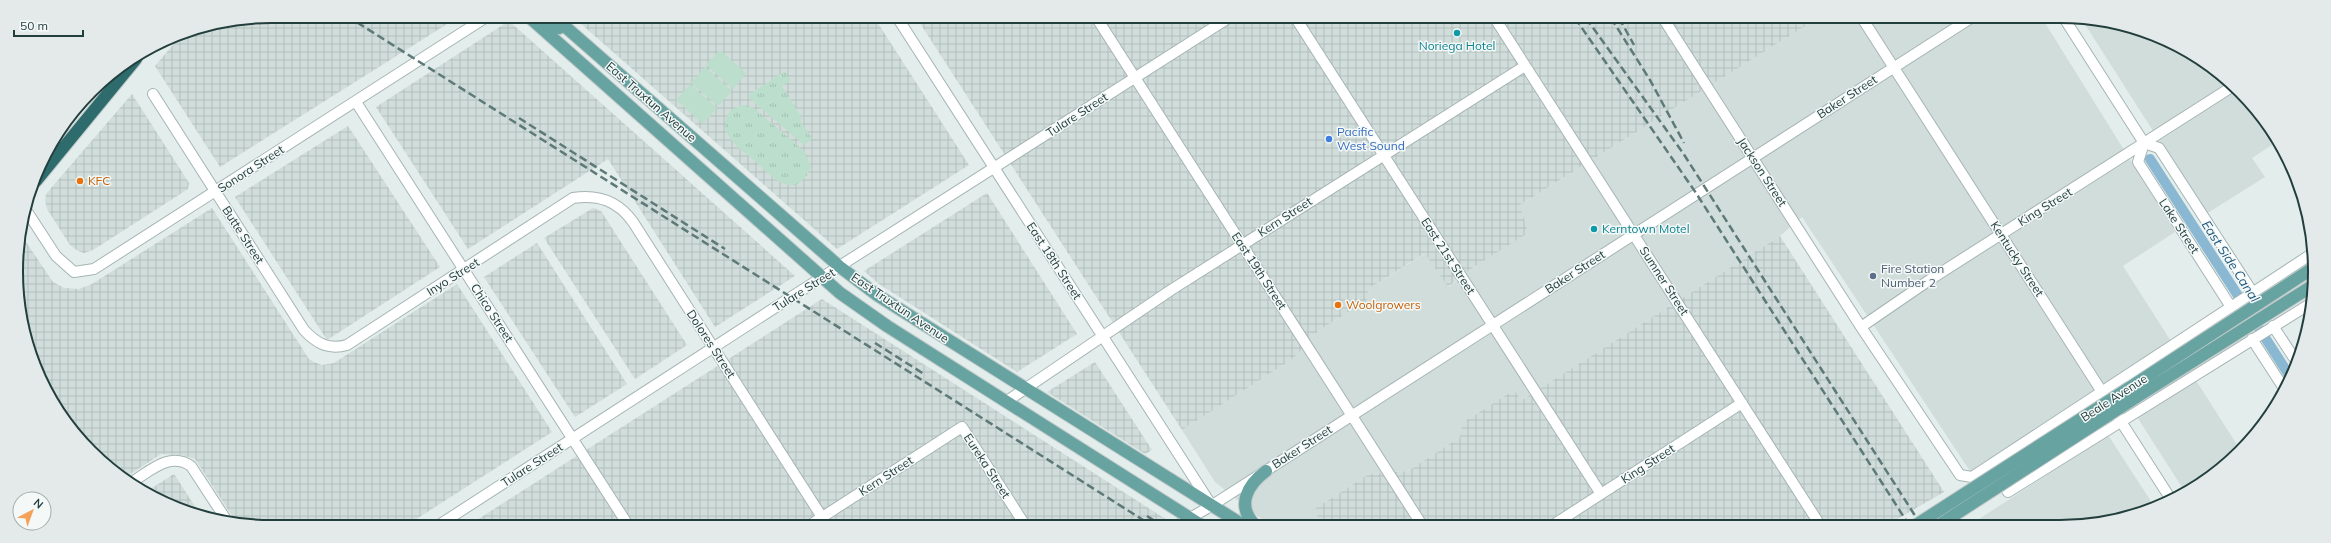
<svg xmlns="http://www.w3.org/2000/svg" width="2331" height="543" font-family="Mulish,sans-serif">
  <defs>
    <pattern id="industrial-grid" width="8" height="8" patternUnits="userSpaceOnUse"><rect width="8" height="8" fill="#d1ddda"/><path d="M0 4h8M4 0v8" fill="none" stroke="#b3bfbc"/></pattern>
    <pattern id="grass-tufts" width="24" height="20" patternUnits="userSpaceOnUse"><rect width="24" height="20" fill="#bcdfcd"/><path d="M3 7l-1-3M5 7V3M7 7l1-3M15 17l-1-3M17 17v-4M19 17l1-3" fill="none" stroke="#a1c0b1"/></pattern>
  </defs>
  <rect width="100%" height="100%" fill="#e3edeb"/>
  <path fill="#d1ddda" d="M 1818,18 L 2042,18 L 2175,232 L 2123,266 L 2241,451 L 2240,452 L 2185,492 L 2116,384 L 1972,474 L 1802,217 L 1780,236 L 1522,400 L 1514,390 L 1462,423 L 1460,437 L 1408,471 L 1369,474 L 1316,508 L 1319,525 L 1269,525 L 1215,482 L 1182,430 L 1294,358 L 1317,332 L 1370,298 L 1367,290 L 1426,253 L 1449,287 L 1475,266 L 1520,205 Z
    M 2081,18 L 2093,18 L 2187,50 L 2262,116 L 2275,143 L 2252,158 L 2265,177 L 2206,214 Z
    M 2108,435 L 2154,506 L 2093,525 L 1970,525 Z"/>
  <path fill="url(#industrial-grid)" d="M 271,16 L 460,16 L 220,167 L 155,66 L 182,34 Z
    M 572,16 L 874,17 L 969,165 L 837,249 Z
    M 916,17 L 1818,18 L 1520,205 L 1528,233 L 1475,266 L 1448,287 L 1425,253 L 1367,290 L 1370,298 L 1317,332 L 1294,358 L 1182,430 Z
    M 509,21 L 795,276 L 715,327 L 608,159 L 468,249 L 376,107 Z
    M 132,94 L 189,183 L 188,189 L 93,250 L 84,253 L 78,251 L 70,245 L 47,209 L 45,201 L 46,194 Z
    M 348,126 L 440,267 L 327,340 L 235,197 Z
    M 987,193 L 1077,334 L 1017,372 L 879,284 L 864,271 Z
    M 212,208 L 309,359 L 314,362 L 322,365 L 334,363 L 457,284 L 552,432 L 407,525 L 238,525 L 195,459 L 182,455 L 161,454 L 126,477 L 69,427 L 29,353 L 17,255 L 22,236 L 53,282 L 64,288 L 79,289 L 92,284 Z
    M 593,208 L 601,211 L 687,345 L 635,379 L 544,238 Z
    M 1780,236 L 1944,492 L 1887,525 L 1319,525 L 1316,508 L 1369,474 L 1408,471 L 1460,437 L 1462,423 L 1514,390 L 1522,400 Z
    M 537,243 L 627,384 L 575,417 L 484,277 Z
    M 822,299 L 1175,525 L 469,525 Z
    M 1095,362 L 1152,450 L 1145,454 L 1047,392 Z
    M 174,474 L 198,511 L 144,493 Z"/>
  <path fill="url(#grass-tufts)" d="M 785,71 L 791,80 L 782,86 L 802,118 L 800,120 L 812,139 L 804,145 L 748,97 L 751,93 Z
    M 744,105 L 754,108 L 805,152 L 811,167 C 807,177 801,186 789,185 C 777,184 765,170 756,162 C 743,151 718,136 727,116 C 730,110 737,106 744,105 Z"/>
  <path fill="#bcdfcd" d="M 720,50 L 746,73 L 733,89 L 706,65 Z
    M 705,67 L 732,91 L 718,106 L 691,83 Z
    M 690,84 L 717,108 L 703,124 L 676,100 Z"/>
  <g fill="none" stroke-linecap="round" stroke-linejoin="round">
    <path stroke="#8ab8d3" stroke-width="10" d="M 2150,159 L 2291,378"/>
    <g stroke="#a5b5b4" stroke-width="12">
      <path id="minor" d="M 897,17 L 1210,503
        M 1096,17 L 1422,525
        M 1295,17 L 1601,494
        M 1494,17 L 1820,525
        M 1663,18 L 1861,327 L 1960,475 L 1972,477 L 2310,255
        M 1862,18 L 2172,501
        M 2064,18 L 2144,143 L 2159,148 L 2253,293
        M 153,94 L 304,330 C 317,344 329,350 347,345 L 573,198 C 599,194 618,201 633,222 L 827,525
        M 356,102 L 628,525
        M 2144,143 L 2138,162 L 2231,307
        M 28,213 L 56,256 L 74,272 L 94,269 L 488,16
        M 2273,326 L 2296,361
        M 1861,327 L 1931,279 L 2230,88
        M 2252,339 L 2285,390
        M 1007,401 L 1171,290 L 1525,66
        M 1999,478 L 2008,492 L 2313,302
        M 132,482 C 150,471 170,451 191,466 L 227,521
        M 439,525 L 796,294 L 1230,17
        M 810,525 L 962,427 L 1025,525
        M 1178,525 L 1211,506 L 1971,18
        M 1553,525 L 1742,403"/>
    </g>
    <g stroke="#c1c9c9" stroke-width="14">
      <path id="major" d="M 528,16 L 840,293 L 887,326 L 1201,525
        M 542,16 L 559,28
        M 553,16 L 840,267 L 877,295 L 1243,525
        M 2129,388 L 2310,270
        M 2135,398 L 2312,286
        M 1255,525 C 1236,506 1247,485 1266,471"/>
    </g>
    <g stroke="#c1c9c9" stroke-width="14">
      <path id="highway" d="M 36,181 L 136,59"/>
    </g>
    <use href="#minor" stroke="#fff" stroke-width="10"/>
    <use href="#major" stroke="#67a3a1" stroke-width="12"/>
    <use href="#highway" stroke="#2d6b6c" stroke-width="12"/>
    <path stroke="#5d7a79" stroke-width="2.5" stroke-dasharray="8 4" stroke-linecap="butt" d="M 347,16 L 1151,525
      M 1575,18 L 1696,193 L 1909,525
      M 1586,18 L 1683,153 L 1921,525
      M 1611,18 L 1650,80 L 1684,143
      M 1619,18 L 1634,45
      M 519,118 L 725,249
      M 875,343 L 924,374
      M 1147,516 L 1161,525"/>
    <g stroke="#c1c9c9" stroke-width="14" stroke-linecap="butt">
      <path id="major-bridge" d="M 1916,525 L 2129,388
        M 1939,525 L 2135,398"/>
    </g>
    <use href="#major-bridge" stroke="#67a3a1" stroke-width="12"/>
  </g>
  <g fill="#0f9aa8" stroke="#f4f9f8" stroke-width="1.5">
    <circle cx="1457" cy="33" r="4"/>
    <circle cx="1594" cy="229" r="4"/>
  </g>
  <circle fill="#3f7fe0" stroke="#f4f9f8" stroke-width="1.5" cx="1329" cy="139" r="4"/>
  <g fill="#e8710a" stroke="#f4f9f8" stroke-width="1.5">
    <circle cx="80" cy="181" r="4"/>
    <circle cx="1338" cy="305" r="4"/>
  </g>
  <circle fill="#5c6f8a" stroke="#f4f9f8" stroke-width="1.5" cx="1873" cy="276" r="4"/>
  <g text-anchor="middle" stroke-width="3" stroke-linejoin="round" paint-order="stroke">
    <g font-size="12" fill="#0d838f" stroke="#f4f9f8">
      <text x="1457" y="50">Noriega Hotel</text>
      <text x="1602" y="233" text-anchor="start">Kerntown Motel</text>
    </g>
    <g font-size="12" fill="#223f3e" stroke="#f4f9f8">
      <text transform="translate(1847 97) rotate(-33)" y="4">Baker Street</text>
      <text transform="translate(651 102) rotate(41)" y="4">East Truxtun Avenue</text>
      <text transform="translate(1077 115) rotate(-33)" y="4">Tulare Street</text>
      <text transform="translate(251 169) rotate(-33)" y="4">Sonora Street</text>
      <text transform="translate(1762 172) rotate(57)" y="4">Jackson Street</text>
      <text transform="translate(2045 207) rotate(-32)" y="4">King Street</text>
      <text transform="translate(1285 217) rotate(-33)" y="4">Kern Street</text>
      <text transform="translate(2179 226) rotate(57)" y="4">Lake Street</text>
      <text transform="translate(243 235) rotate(57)" y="4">Butte Street</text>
      <text transform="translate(1448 256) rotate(57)" y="4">East 21st Street</text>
      <text transform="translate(2017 259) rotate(57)" y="4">Kentucky Street</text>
      <text transform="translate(1054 261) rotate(57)" y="4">East 18th Street</text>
      <text transform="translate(1259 271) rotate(57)" y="4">East 19th Street</text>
      <text transform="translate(1575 272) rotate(-33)" y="4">Baker Street</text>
      <text transform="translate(453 277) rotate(-32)" y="4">Inyo Street</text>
      <text transform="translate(1664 281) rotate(57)" y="4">Sumner Street</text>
      <text transform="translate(804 290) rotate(-32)" y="4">Tulare Street</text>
      <text transform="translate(900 308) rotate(34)" y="4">East Truxtun Avenue</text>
      <text transform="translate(492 313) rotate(57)" y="4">Chico Street</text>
      <text transform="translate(711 344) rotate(57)" y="4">Dolores Street</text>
      <text transform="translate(2114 398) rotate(-33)" y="4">Beale Avenue</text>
      <text transform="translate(1302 447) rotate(-33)" y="4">Baker Street</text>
      <text transform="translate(1648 464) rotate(-33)" y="4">King Street</text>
      <text transform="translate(532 465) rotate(-33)" y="4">Tulare Street</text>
      <text transform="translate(987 466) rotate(57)" y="4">Eureka Street</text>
      <text transform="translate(886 476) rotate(-33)" y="4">Kern Street</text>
    </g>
    <g font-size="12" fill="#366cbe" stroke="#f4f9f8" text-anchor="start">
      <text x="1337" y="136">Pacific<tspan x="1337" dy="14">West Sound</tspan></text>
    </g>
    <g font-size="12" fill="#c56008" stroke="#f4f9f8" text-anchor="start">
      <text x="88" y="185">KFC</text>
      <text x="1346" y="309">Woolgrowers</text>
    </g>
    <g font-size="12" fill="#4e5e75" stroke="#f4f9f8" text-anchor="start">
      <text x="1881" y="273">Fire Station<tspan x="1881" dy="14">Number 2</tspan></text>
    </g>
    <g font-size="13" font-style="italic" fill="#1b567c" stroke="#f4f9f8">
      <text transform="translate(2231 261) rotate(57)" y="5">East Side Canal</text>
    </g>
  </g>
  <path d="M0 0H2331V543H0ZM271 23H2060A248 248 0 0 1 2308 271V272A248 248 0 0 1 2060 520H271A248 248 0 0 1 23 272V271A248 248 0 0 1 271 23Z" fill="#e3eae9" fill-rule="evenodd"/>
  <path fill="none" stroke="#223f3e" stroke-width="2" d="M271 23H2060A248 248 0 0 1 2308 271V272A248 248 0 0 1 2060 520H271A248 248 0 0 1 23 272V271A248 248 0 0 1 271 23Z"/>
  <g transform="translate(32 511) rotate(41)"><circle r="19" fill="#f4f9f8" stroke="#a0afae"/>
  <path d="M0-3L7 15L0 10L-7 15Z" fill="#f4a25a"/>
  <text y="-6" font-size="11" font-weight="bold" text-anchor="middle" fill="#223f3e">N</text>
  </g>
  <path d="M14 30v6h69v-6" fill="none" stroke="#223f3e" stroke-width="2"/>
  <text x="20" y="30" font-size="12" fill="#223f3e" stroke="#f4f9f8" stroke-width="3" paint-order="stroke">50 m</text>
</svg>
